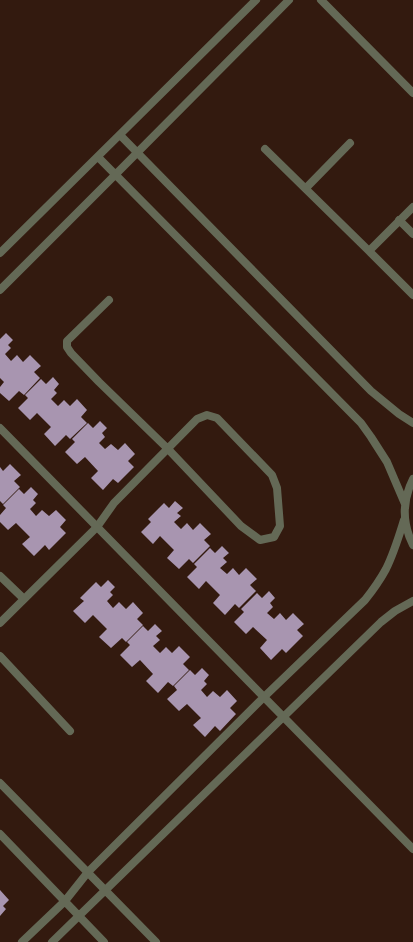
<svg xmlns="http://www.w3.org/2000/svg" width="413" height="942" font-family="'Golos Text',sans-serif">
  <rect width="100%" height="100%" fill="#331a0f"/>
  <path fill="#a895b0" d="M 6,333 L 13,340 L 8,345 L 11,348 L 5,354 L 11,361 L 17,355 L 23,362 L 30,355 L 41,366 L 34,372 L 40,378 L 24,395 L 19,391 L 9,401 L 0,393 L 0,387 L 4,382 L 0,378 L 0,339 Z
    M 53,377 L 59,384 L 54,390 L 57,393 L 51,399 L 58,406 L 64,400 L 70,406 L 77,399 L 87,410 L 81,417 L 87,423 L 70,439 L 66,435 L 55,446 L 44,434 L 51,427 L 37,413 L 30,420 L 18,408 L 28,398 L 25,395 L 41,379 L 46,384 Z
    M 100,421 L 107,428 L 102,433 L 105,437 L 99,443 L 105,449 L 111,444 L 118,450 L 125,443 L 135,454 L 128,461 L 134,467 L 118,483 L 113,479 L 103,490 L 91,478 L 98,471 L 85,457 L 77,464 L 65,452 L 75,442 L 72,439 L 88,423 L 93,428 Z
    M 10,464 L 21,475 L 14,481 L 20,487 L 3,504 L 0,501 L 0,467 L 3,471 Z
    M 31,487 L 38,494 L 33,500 L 36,503 L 30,509 L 36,516 L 42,510 L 49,516 L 56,510 L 66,520 L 60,527 L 66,533 L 49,550 L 45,545 L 34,556 L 22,544 L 30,537 L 16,523 L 8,530 L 0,522 L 0,515 L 6,508 L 3,505 L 19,489 L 24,494 Z
    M 175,501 L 183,508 L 177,513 L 181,516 L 174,522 L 181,529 L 187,523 L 193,530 L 200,523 L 211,534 L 204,540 L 210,546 L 193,563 L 189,559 L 179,569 L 167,558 L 174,550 L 160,536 L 153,544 L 141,532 L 151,522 L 148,519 L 164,503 L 169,508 Z
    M 222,546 L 229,553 L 223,558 L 227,562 L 220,568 L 227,574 L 233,568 L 239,575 L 246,568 L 257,579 L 250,585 L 256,591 L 239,608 L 235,604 L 225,615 L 213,603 L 220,595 L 206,581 L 199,589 L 187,577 L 197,567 L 194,564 L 210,548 L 215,553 Z
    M 108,580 L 115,587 L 110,592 L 113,595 L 107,601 L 113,608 L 119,602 L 126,609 L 133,602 L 143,613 L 137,619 L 143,625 L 126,642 L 122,638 L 111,648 L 99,637 L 107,629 L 93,615 L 85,623 L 73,611 L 84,601 L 80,598 L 96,582 L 101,587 Z
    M 269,591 L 275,598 L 270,603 L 273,607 L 267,613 L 274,619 L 280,613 L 286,620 L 293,613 L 304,624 L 297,630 L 303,636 L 286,653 L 282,649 L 271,660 L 260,648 L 267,640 L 253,627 L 246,634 L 234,622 L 244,612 L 241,609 L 257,593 L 262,598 Z
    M 155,624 L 162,631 L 156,636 L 160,640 L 153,646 L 160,653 L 166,647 L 172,653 L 179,646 L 190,657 L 183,664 L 189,670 L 173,686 L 168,682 L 158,693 L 146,681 L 153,674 L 140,660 L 132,667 L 120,655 L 130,645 L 127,642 L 143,626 L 148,631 Z
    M 202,668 L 209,675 L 204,681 L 207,684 L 201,690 L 207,697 L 213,691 L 220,697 L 227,690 L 237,701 L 230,708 L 236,714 L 220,731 L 215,726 L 205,737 L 193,725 L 201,718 L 187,704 L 179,711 L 167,699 L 177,690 L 174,686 L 190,670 L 195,675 Z
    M 0,890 L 9,900 L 3,906 L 6,909 L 0,916 Z"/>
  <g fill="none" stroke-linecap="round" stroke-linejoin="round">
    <path stroke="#646956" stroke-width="8" d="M 265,149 L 369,251
      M 306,188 L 350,143
      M 413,207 L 369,251 L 413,295
      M 399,220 L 413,234
      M 0,576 L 24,599
      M 0,623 L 97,527 L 114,503 L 197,419 L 207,415 L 217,418 L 272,475 L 277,488 L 280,526 L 274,537 L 260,540 L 241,526 L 168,449 L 99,382 L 71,353 L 67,347 L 67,341 L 109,300
      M 0,656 L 70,731"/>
    <path stroke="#646956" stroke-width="8" d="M 321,0 L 413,93
      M 120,135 L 371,391 L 399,414 L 413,423
      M 98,157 L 361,423 L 371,437 L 387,462 L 405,504
      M 0,253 L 256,0
      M 0,290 L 116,174 L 289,0
      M 0,428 L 413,849
      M 413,479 C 402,501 402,523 413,545
      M 0,783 L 156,942
      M 0,834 L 104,942
      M 22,942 L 65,901 L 88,872 L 264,697 L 365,600 C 373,590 380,580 386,569 C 394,553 399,536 404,520
      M 52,942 L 381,622 L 395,611 L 413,601"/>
  </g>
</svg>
